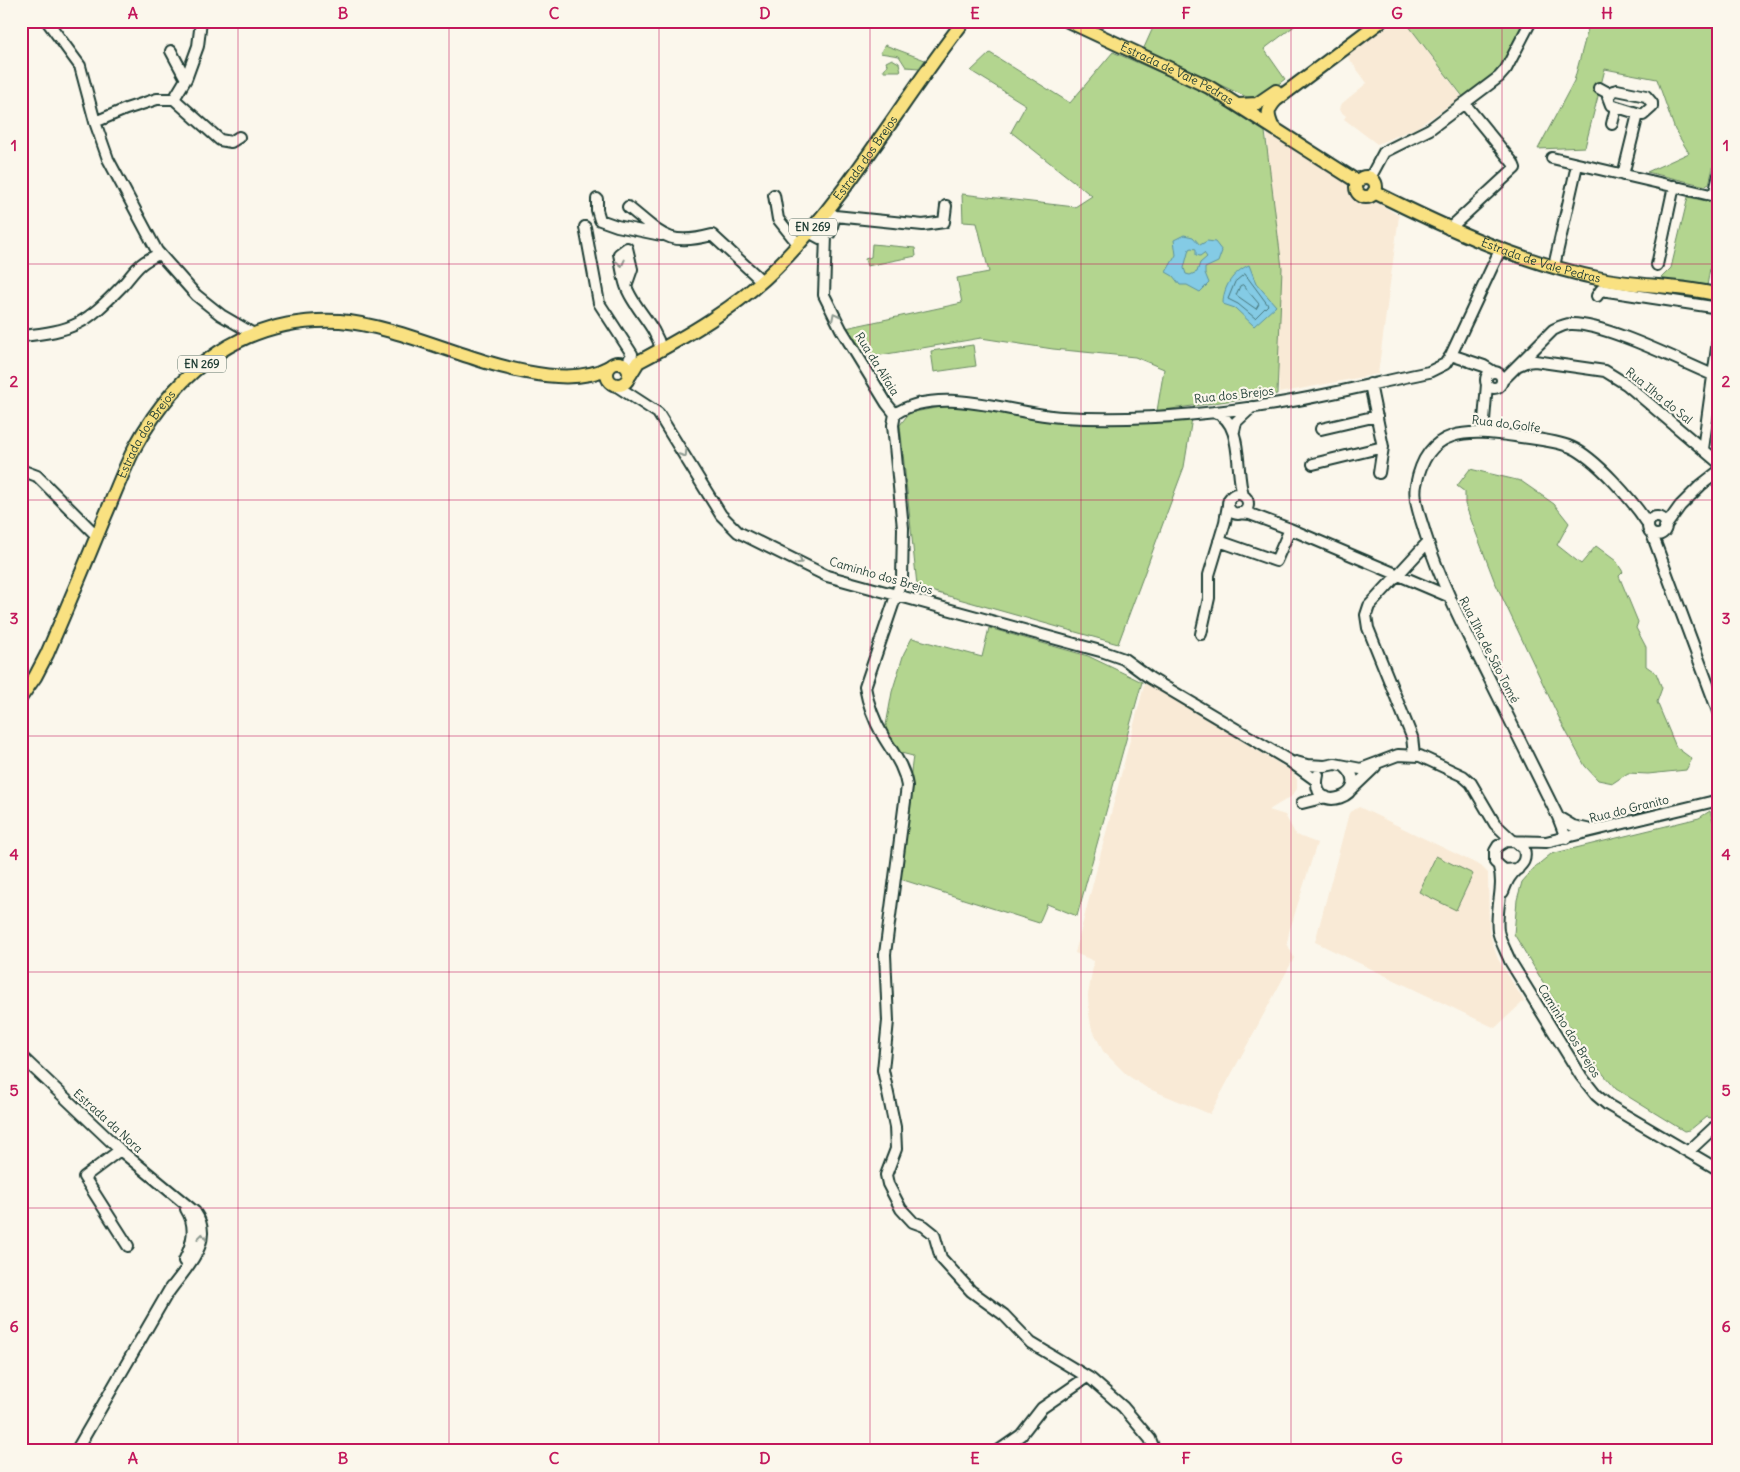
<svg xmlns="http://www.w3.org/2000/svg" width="1740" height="1472" font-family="Delius,sans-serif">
  <rect width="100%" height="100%" fill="#fbf7ec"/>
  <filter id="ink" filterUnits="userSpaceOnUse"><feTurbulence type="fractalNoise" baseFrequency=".02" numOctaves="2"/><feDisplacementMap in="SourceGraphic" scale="10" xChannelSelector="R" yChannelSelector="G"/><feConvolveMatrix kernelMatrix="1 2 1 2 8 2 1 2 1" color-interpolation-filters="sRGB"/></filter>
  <g filter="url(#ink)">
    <path fill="#f9ead6" d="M 1388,21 L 1405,21 L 1462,97 L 1416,128 L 1377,144 L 1344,119 L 1346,116 L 1339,110 L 1340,105 L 1367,83 L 1345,53 Z
      M 1267,132 L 1399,216 L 1378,374 L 1279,393 Z
      M 1145,682 L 1293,772 L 1297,780 L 1297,789 L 1292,796 L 1269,810 L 1285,815 L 1296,835 L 1317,843 L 1289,932 L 1287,943 L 1294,958 L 1210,1114 L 1147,1088 L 1127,1075 L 1103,1051 L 1091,1026 L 1089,1013 L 1088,995 L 1094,961 L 1075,953 Z
      M 1359,807 L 1481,866 L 1488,873 L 1489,930 L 1493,944 L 1498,959 L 1524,1001 L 1495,1028 L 1315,942 L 1349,813 Z"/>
    <path fill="#b3d58f" stroke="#698962" d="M 1156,21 L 1301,21 L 1264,49 L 1285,79 L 1263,96 L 1247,97 L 1143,50 Z
      M 1405,21 L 1526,21 L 1502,69 L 1464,98 Z
      M 1590,21 L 1694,21 L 1719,27 L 1719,143 L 1709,184 L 1706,186 L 1647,172 L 1689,153 L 1675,130 L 1657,79 L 1605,69 L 1585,147 L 1538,149 L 1574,81 Z
      M 885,45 L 925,60 L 919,68 L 906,67 L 899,56 L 880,53 Z
      M 1113,52 L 1196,88 L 1265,132 L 1282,268 L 1277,394 L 1157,411 L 1164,369 L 1135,357 L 1053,349 L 981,338 L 869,357 L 846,328 L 962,303 L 957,278 L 989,272 L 977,223 L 963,222 L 962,194 L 1075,207 L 1092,196 L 1011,132 L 1026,105 L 971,71 L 990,53 L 1070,103 Z
      M 892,59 L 899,63 L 901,71 L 883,71 L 887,65 L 886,62 Z
      M 1688,197 L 1719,204 L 1719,252 L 1713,251 L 1707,286 L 1659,280 L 1671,268 Z
      M 872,244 L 915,248 L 916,256 L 867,266 L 865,259 L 871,257 Z
      M 973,345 L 976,366 L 934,372 L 931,351 Z
      M 951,405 L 1030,418 L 1087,422 L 1192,418 L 1184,467 L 1118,644 L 920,588 L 917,585 L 900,425 L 909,413 Z
      M 1470,469 L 1521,481 L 1554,504 L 1569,523 L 1557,545 L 1581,564 L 1596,546 L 1616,561 L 1623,572 L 1619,576 L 1638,622 L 1636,628 L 1646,647 L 1646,666 L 1656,673 L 1662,688 L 1657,702 L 1676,747 L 1692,759 L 1686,770 L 1648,774 L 1628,773 L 1613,783 L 1598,780 L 1585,766 L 1562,724 L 1494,580 L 1465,504 L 1465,492 L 1457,486 Z
      M 989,628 L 1088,656 L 1142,682 L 1077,916 L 1047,904 L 1039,923 L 897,878 L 913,756 L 897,752 L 885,731 L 892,692 L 904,653 L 912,638 L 982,657 Z
      M 1710,811 L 1719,840 L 1719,1111 L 1711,1118 L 1706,1117 L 1690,1130 L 1684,1131 L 1616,1089 L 1587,1055 L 1514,934 L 1517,900 L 1522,882 L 1535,867 L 1551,854 L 1699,818 Z
      M 1436,856 L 1473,874 L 1456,910 L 1419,892 Z"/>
    <path fill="#84cbe5" stroke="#5c929e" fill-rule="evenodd" d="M 1184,235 L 1193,237 L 1200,245 L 1207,241 L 1215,242 L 1222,251 L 1218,262 L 1205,268 L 1205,273 L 1209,283 L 1200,292 L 1187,285 L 1180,285 L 1173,276 L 1166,272 L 1176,255 L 1174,240 ZM 1191,248 L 1196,249 L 1196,255 L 1200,256 L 1204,253 L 1207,257 L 1200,263 L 1197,272 L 1190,275 L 1186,274 L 1184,268 L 1189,249 Z
      M 1249,265 L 1256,283 L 1276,306 L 1254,326 L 1235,308 L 1223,304 C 1223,287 1233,272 1249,265 Z"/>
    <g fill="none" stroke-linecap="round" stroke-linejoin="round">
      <path stroke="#47767b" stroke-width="1" d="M 1245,274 L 1268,305 L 1255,318 L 1238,304 L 1228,299 L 1235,282 Z
        M 1243,285 L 1259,304 L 1256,309 L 1236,295 L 1240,286 Z"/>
      <g stroke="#1f3d34" stroke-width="14">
        <path id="minor" d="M 47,21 L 80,66 L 95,122 L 108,159 L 157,251 L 196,295 L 221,315 L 252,333
          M 171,51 L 186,79 L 174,99
          M 186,79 L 198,46 L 201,21
          M 1599,88 L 1610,94
          M 1617,90 L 1646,96 L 1652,103 L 1652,107 L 1643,115 L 1611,105 L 1608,97 L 1613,91 Z
          M 95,122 L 126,109 L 157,99 L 174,99 L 220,140 L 231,142 L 239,137
          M 1612,124 L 1616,108
          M 1552,158 L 1719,197
          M 1623,175 L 1638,114
          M 1370,178 L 1384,152 L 1430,129 L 1499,77 L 1506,69 L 1531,21
          M 774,195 L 778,219 L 798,244
          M 1714,195 L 1719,175
          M 597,199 L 597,210 L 600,220 L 617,226 L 661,235
          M 628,207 C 662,234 667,247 712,235 L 762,281
          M 835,216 L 923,225 L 944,222 L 946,206
          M 585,227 L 599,303 L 632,354 L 629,360
          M 1449,229 L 1515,168 L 1513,163 L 1464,103
          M 809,232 L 820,238 L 830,233 L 835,216 L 829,212
          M 826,236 L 824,295 L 841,329 L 887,404 L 895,414
          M 1657,265 L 1674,186
          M 1554,266 L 1577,165
          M 626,286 L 632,269 L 627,248 L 619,254 C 622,267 623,284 630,295 C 640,314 656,328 661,349
          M 1597,296 L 1601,290 L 1719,308
          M 21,336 C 75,331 85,324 122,286 C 137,269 137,264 159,254
          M 1451,355 L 1484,366 L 1494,372
          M 1716,355 L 1719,333
          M 1519,365 L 1526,362 L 1535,361 L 1605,371 L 1626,384 L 1719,463
          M1486 380a8 8 0 1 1 16 0a8 8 0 1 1-16 0Z
          M 1502,381 L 1553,330 C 1559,327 1564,324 1571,324 C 1604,323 1680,361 1713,375
          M 1370,384 L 1383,447 L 1379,473
          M 615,385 L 658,413 L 721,515 L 738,532 L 827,576 L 1104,652 L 1124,659 L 1150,678 L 1288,760 L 1317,781
          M 1214,412 C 1244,420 1235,471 1243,495
          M 895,414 L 893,425 L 903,528 L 902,578 L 865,687 C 868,704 875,722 883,736 C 893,753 904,766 907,786 L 885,954 L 888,1021 L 883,1070 L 895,1127 L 896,1149 L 886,1175 L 888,1184 L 901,1209 L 913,1222 L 924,1226 L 934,1234 L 941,1258 L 971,1291 L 1004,1315 L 1031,1343 L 1091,1379 L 1123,1407 L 1150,1439 L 1155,1451
          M 895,414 C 940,384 1012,414 1062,417 C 1136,421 1219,414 1292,401 C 1338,393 1384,381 1429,372 L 1445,364 L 1451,355 L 1501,248
          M 1321,429 L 1377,416
          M 1234,431 L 1236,422 L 1252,407
          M 1483,432 L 1487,384
          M 1703,449 L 1716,355 L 1719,356
          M 1313,464 L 1383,447
          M 21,470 L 37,476 L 97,536
          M1228 504a10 10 0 1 1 20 0a10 10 0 1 1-20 0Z
          M 1239,513 L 1250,514 L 1290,529 L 1448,596
          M1648 526a9 9 0 1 1 18 0a9 9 0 1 1-18 0Z
          M 1665,527 L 1680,506 L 1701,485 L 1719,471
          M 1652,534 L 1719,714
          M 1219,541 L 1276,561 L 1290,529
          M 1201,634 L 1209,598 L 1209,575 L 1225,522 L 1228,505
          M 1414,755 L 1412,737 L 1368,628 L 1366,615 L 1369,606 L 1428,542
          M 1296,762 L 1307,765 L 1325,766 L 1335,764 L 1361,769 L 1398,755 L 1420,756 L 1463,776 L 1471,783 L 1495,824 L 1512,840
          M 1318,775 C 1308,818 1378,795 1344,766
          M 1351,790 L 1375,767
          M 1302,803 L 1326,797
          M 1558,817 L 1573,826 L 1591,830
          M 1566,838 L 1558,817 C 1535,771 1512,724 1489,678 C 1465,630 1441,584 1425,533 C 1421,519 1413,500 1416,485 C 1427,426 1468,430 1515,436 C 1534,439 1554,440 1571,447 C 1596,458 1633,501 1648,524
          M 1499,867 C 1505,888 1495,909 1498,931 C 1500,941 1506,951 1510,961 L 1581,1076 L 1596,1095 L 1608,1105 L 1719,1170
          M 1518,869 L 1504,870 L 1495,862 L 1495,851 L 1498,846 L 1506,841 L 1546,842 L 1719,800
          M 1503,892 C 1505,887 1507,881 1510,877 C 1517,866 1528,865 1524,849 L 1515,841
          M 21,1056 L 120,1150 L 195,1212 C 216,1242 185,1268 168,1293
          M 120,1150 L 84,1177 L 128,1246
          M 1689,1151 L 1719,1123
          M 184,1261 C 193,1243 197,1226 186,1209
          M 76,1451 L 171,1287
          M 998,1451 L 1021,1435 L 1042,1408 L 1087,1377"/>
      </g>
      <g stroke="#1f3d34" stroke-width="16">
        <g id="major">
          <path id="s1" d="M 1068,21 L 1209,87 L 1358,182"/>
          <path d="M 1239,105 L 1257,104 L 1276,91"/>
          <path d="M 1272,126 C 1267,114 1267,110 1276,100 L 1381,21"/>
          <circle cx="1366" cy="187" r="10"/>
          <path id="s2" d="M 1374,192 C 1446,228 1522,263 1602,279 C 1640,287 1681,285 1719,295"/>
          <circle cx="618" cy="374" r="11"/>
          <path id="s3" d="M 630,375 L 638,362 C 687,336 736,308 776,268 C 849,196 900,102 964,21"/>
          <path id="s4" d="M 21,697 L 35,677 L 47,654 C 66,610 85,565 103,521 C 114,496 123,471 135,447 C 178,368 246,316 340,321 C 383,324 443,349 486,362 C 520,372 575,386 609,367"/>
        </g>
      </g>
      <use href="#minor" stroke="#fbf7ec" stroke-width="10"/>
      <use href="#major" stroke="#f9e181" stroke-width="12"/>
    </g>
    <defs><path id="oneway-chevron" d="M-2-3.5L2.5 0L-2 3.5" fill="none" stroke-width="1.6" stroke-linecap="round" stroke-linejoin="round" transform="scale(1.25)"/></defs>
    <g stroke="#8d9a90">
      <use href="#oneway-chevron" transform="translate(621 263) rotate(77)"/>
      <use href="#oneway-chevron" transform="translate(835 316) rotate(-117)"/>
      <use href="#oneway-chevron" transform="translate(684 454) rotate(58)"/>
      <use href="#oneway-chevron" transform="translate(799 561) rotate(27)"/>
      <use href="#oneway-chevron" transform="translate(202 1237) rotate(-84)"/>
    </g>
  </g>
  <path fill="none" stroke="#c2185b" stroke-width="1" stroke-opacity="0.55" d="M 238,21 L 238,1451M 449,21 L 449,1451M 659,21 L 659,1451M 870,21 L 870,1451M 1081,21 L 1081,1451M 1291,21 L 1291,1451M 1502,21 L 1502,1451M 21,264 L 1719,264M 21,500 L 1719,500M 21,736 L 1719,736M 21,972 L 1719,972M 21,1208 L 1719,1208"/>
  <g text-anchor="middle" stroke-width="4.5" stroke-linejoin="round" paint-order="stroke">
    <g fill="#fbf7ec" stroke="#61756b" stroke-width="1">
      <rect x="789" y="218.5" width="48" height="17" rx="4"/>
      <rect x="178" y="355.5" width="48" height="17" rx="4"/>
    </g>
    <g font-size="11" font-weight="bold" fill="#1f3d34">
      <text x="813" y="231">EN 269</text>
      <text x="202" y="368">EN 269</text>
    </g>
    <g font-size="12" fill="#1f3d34" stroke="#fbf7ec">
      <text dy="4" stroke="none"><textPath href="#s1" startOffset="121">Estrada de Vale Pedras</textPath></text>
      <text dy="4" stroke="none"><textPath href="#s3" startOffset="325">Estrada dos Brejos</textPath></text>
      <text dy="4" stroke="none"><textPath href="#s2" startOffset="181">Estrada de Vale Pedras</textPath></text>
      <text transform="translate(877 364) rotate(58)" y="4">Rua da Alfaia</text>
      <text transform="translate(1234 395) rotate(-6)" y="4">Rua dos Brejos</text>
      <text transform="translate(1659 396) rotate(39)" y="4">Rua Ilha do Sal</text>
      <text transform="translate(1506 424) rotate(7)" y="4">Rua do Golfe</text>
      <text dy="4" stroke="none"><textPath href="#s4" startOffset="292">Estrada dos Brejos</textPath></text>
      <text transform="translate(881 576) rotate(16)" y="4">Caminho dos Brejos</text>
      <text transform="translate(1489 650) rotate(63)" y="4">Rua Ilha de São Tomé</text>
      <text transform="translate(1629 809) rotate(-14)" y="4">Rua do Granito</text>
      <text transform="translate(1569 1031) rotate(58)" y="4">Caminho dos Brejos</text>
      <text transform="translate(108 1121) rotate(42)" y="4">Estrada da Nora</text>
    </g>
  </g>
  <rect width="1740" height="1472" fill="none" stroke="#fbf7ec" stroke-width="55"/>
  <rect x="28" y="28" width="1684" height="1416" fill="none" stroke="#c2185b" stroke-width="2"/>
  <g font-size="16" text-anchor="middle" font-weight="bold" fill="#c2185b">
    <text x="133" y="19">A</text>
    <text x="343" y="19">B</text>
    <text x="554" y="19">C</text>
    <text x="765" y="19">D</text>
    <text x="975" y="19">E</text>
    <text x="1186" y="19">F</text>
    <text x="1397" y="19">G</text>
    <text x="1607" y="19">H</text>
    <text x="14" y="151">1</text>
    <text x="1726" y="151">1</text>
    <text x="14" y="387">2</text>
    <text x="1726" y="387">2</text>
    <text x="14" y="624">3</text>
    <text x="1726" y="624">3</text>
    <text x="14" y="860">4</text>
    <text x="1726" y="860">4</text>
    <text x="14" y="1096">5</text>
    <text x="1726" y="1096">5</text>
    <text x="14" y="1332">6</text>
    <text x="1726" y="1332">6</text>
    <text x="133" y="1464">A</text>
    <text x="343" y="1464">B</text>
    <text x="554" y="1464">C</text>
    <text x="765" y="1464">D</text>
    <text x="975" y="1464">E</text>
    <text x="1186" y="1464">F</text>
    <text x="1397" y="1464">G</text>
    <text x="1607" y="1464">H</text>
  </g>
</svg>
